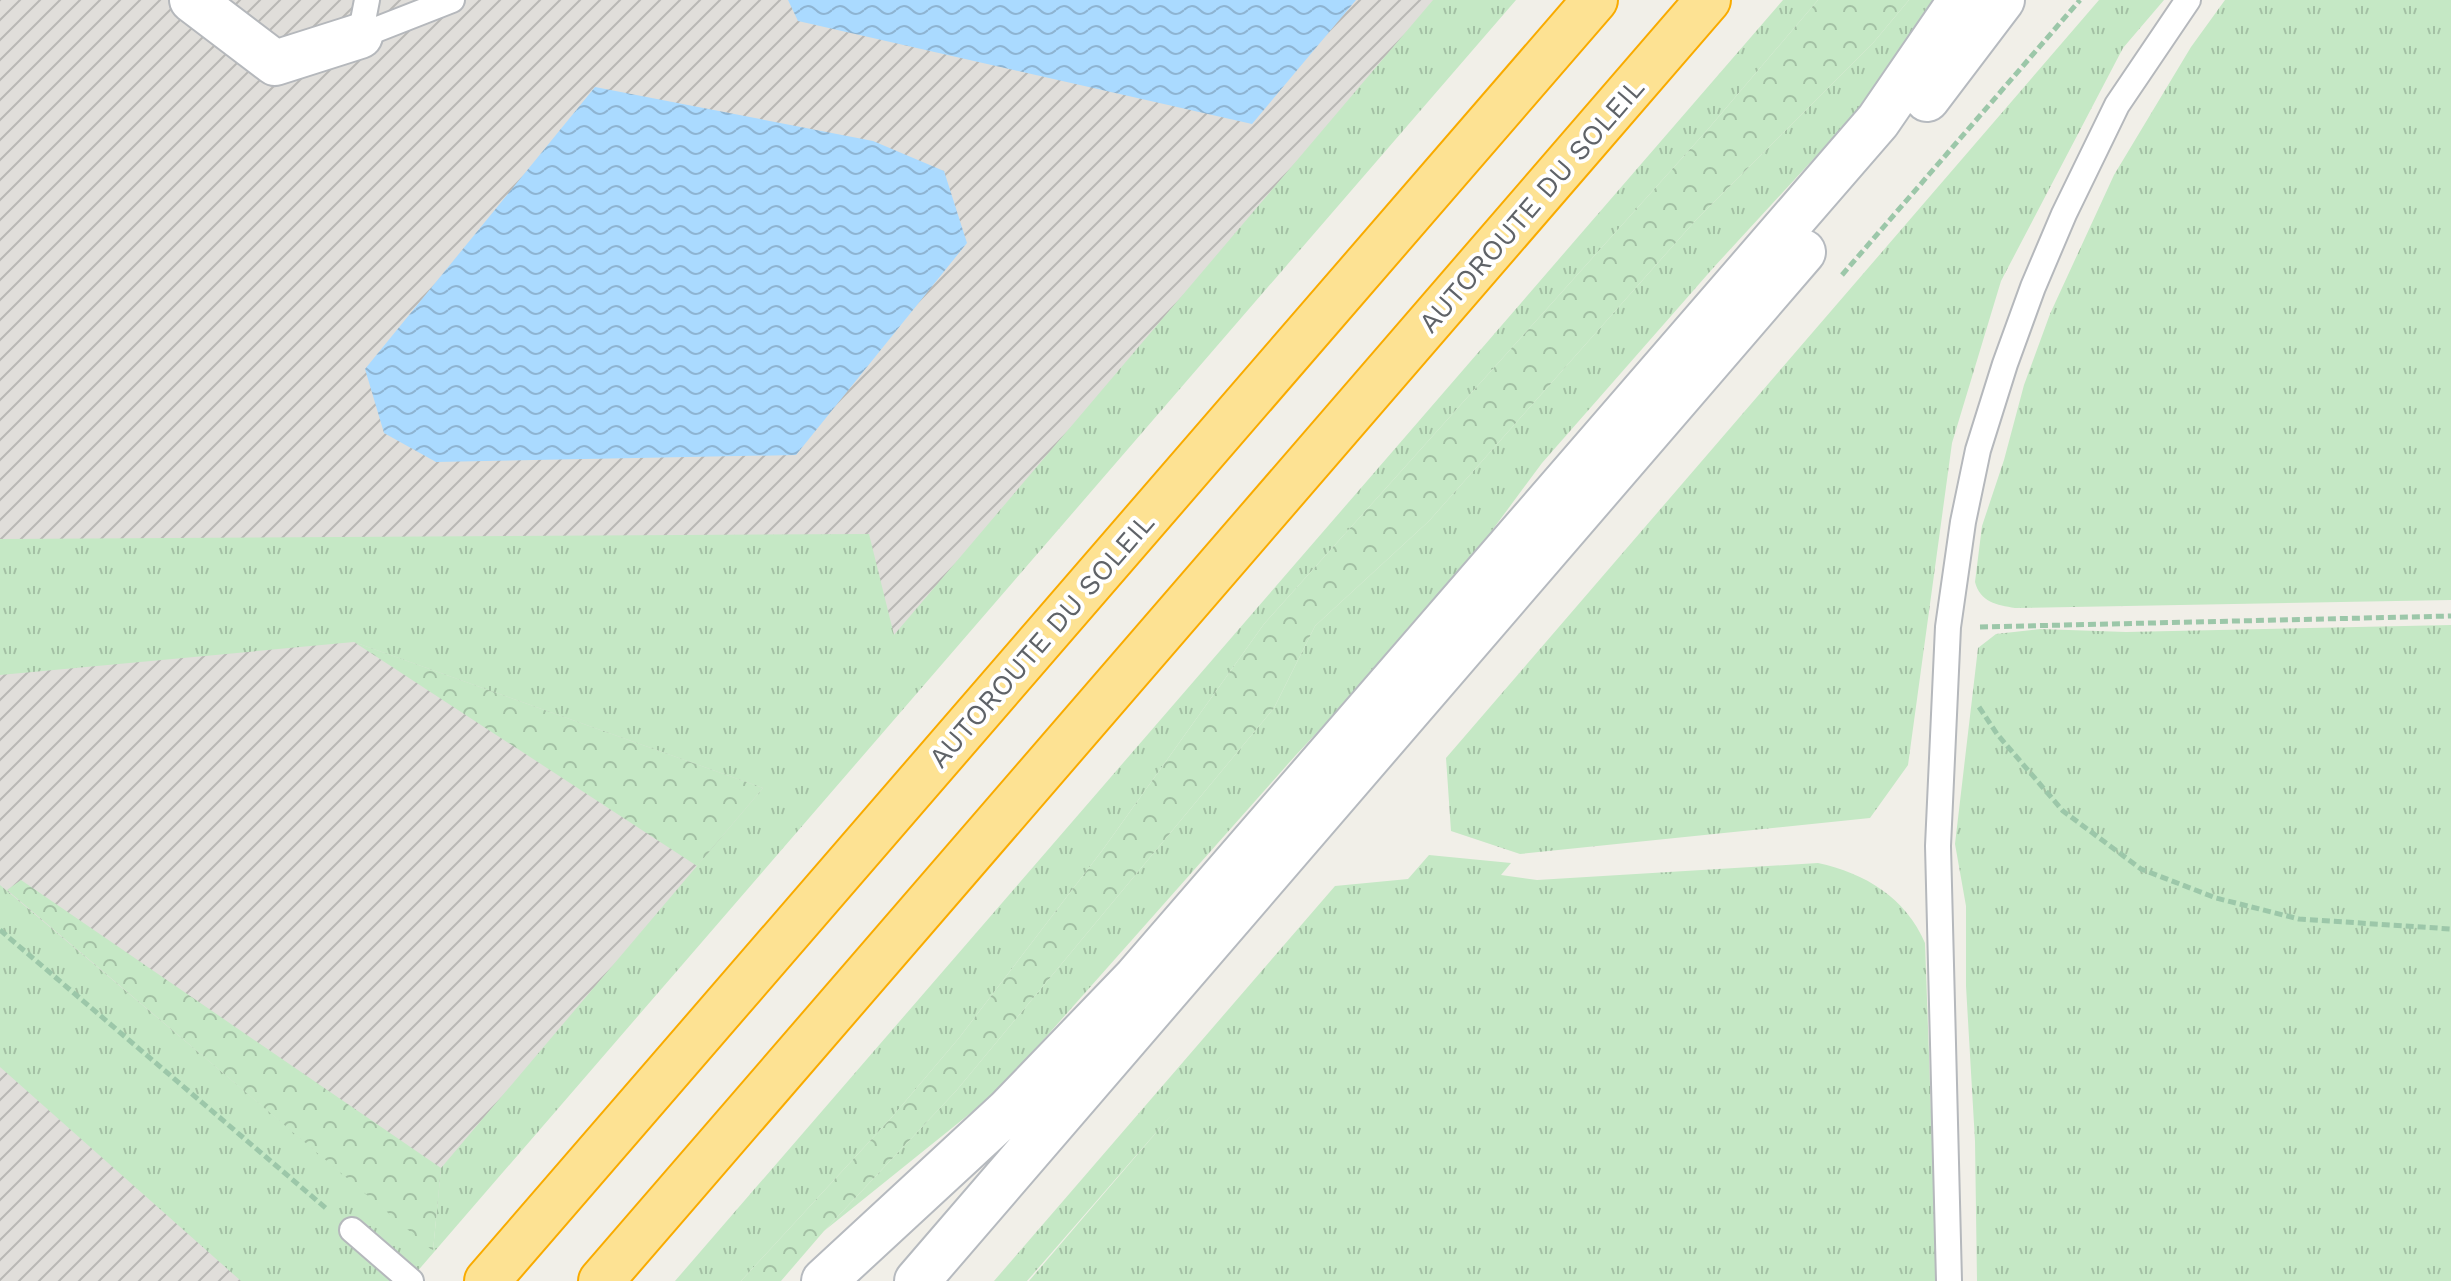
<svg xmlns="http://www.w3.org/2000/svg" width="2451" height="1281" font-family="'Work Sans',sans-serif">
  <defs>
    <pattern id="industrial-furrows" width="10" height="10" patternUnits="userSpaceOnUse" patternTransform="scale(2)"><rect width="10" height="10" fill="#e0deda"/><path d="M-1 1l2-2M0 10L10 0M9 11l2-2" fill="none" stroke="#b9b8b5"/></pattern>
    <pattern id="grass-tufts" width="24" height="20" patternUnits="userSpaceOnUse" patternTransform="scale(2)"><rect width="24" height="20" fill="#c5e8c5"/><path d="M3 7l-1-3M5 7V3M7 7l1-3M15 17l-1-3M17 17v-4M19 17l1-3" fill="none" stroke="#a3c0a4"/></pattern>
    <pattern id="forest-crowns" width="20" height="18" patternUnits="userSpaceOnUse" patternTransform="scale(2)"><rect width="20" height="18" fill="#c5e8c5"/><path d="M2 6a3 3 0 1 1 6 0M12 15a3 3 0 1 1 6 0" fill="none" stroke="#a3c0a4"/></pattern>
    <pattern id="water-waves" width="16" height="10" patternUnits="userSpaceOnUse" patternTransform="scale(2)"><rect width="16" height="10" fill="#aadaff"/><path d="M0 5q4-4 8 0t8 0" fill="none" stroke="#8eb4d2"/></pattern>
  </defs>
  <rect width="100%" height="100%" fill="#f1efe8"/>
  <path fill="url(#industrial-furrows)" d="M 0,0 L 1458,0 L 383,1281 L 0,1281 Z"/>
  <path fill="url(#grass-tufts)" d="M 1433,0 L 1516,0 L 409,1281 L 241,1281 L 0,1067 L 0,885 L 433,1250 L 441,1168 L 763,788 L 354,642 L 0,675 L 0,539 L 869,534 L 894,635 Z
    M 1783,0 L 1818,0 L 1709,128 L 1264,624 L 1104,848 L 959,1038 L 892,1117 L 741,1281 L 675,1281 Z
    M 1909,0 L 1935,0 L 1865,103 L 1714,267 L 1542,463 L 1439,602 L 1295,756 L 998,1091 L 824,1231 L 956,1091 L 1274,708 L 1315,626 L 1429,521 L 1695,221 L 1873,43 Z
    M 2099,0 L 2164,0 L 2123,48 L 2001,281 L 1952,443 L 1908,765 L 1870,818 L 1520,854 L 1451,831 L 1446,758 Z
    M 2225,0 L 2451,0 L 2451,600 L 2015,608 C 1997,605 1980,602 1975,582 L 1982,526 L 2004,460 L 2024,385 L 2050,314 L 2114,175 L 2191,47 Z
    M 2451,625 L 2451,1281 L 1977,1281 L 1975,1141 L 1966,986 L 1966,906 L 1955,844 L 1978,648 L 1996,634 L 2040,629 L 2126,632 Z
    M 1429,855 L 1511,863 L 1501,875 L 1537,880 L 1818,863 C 1865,873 1906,898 1925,943 L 1937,1281 L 1029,1281 L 1173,1113 L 1027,1281 L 994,1281 L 1335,886 L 1408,879 Z"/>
  <path fill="url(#forest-crowns)" d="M 1818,0 L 1909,0 L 1873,43 L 1695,221 L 1429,521 L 1315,626 L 1274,708 L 956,1091 L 824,1231 L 781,1281 L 741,1281 L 892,1117 L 959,1038 L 1104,848 L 1264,624 L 1709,128 Z
    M 354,642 L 763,788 L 697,866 Z
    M 21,880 L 441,1168 L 433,1251 L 7,890 Z"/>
  <path fill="url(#water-waves)" d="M 788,0 L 1356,0 L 1252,124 L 798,21 Z
    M 595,87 L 873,141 L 944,171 L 967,243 L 796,455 L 436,462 L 384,433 L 365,369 Z"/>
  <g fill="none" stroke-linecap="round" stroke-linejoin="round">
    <g stroke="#b5b8bc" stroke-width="28">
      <path id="service" d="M 360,36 L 452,0
        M 360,36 L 367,0
        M 352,1230 L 411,1281
        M 1949,1281 L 1938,846 L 1948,627 L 1963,522 L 1978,450 L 2005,364 L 2033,287 L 2064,214 L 2117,105 L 2188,0"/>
    </g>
    <g stroke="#b5b8bc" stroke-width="48">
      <path id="minor" d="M 192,0 L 275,63 L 360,36"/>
    </g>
    <g stroke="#b6babf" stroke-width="48">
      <path id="secondary" d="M 1927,99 L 2002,0
        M 824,1281 L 1008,1111 L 1136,978 L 1878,121 L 1961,0
        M 917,1281 L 1803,252"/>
    </g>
    <g stroke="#f9ab00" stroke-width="48">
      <path id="motorway" d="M 487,1281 L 1595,0
        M 601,1281 L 1708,0"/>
    </g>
    <path stroke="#9cc7a9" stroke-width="5" stroke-dasharray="8 4" stroke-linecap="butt" d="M 1842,275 L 2080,0
      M 1980,627 L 2451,616
      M 1979,707 L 1997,734 L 2063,811 L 2141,869 L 2216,898 L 2299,919 L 2451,929
      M 0,930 L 328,1210"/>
    <use href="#service" stroke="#fff" stroke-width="24"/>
    <use href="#minor" stroke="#fff" stroke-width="44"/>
    <use href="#secondary" stroke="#fff" stroke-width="44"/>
    <use href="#motorway" stroke="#fde293" stroke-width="44"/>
  </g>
  <g text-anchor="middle" stroke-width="8" stroke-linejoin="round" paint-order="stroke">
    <g font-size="28" fill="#5f6368" stroke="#fff">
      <text transform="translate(1531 205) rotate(-49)" y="10">AUTOROUTE DU SOLEIL</text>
      <text transform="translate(1041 640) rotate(-49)" y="10">AUTOROUTE DU SOLEIL</text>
    </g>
  </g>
</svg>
